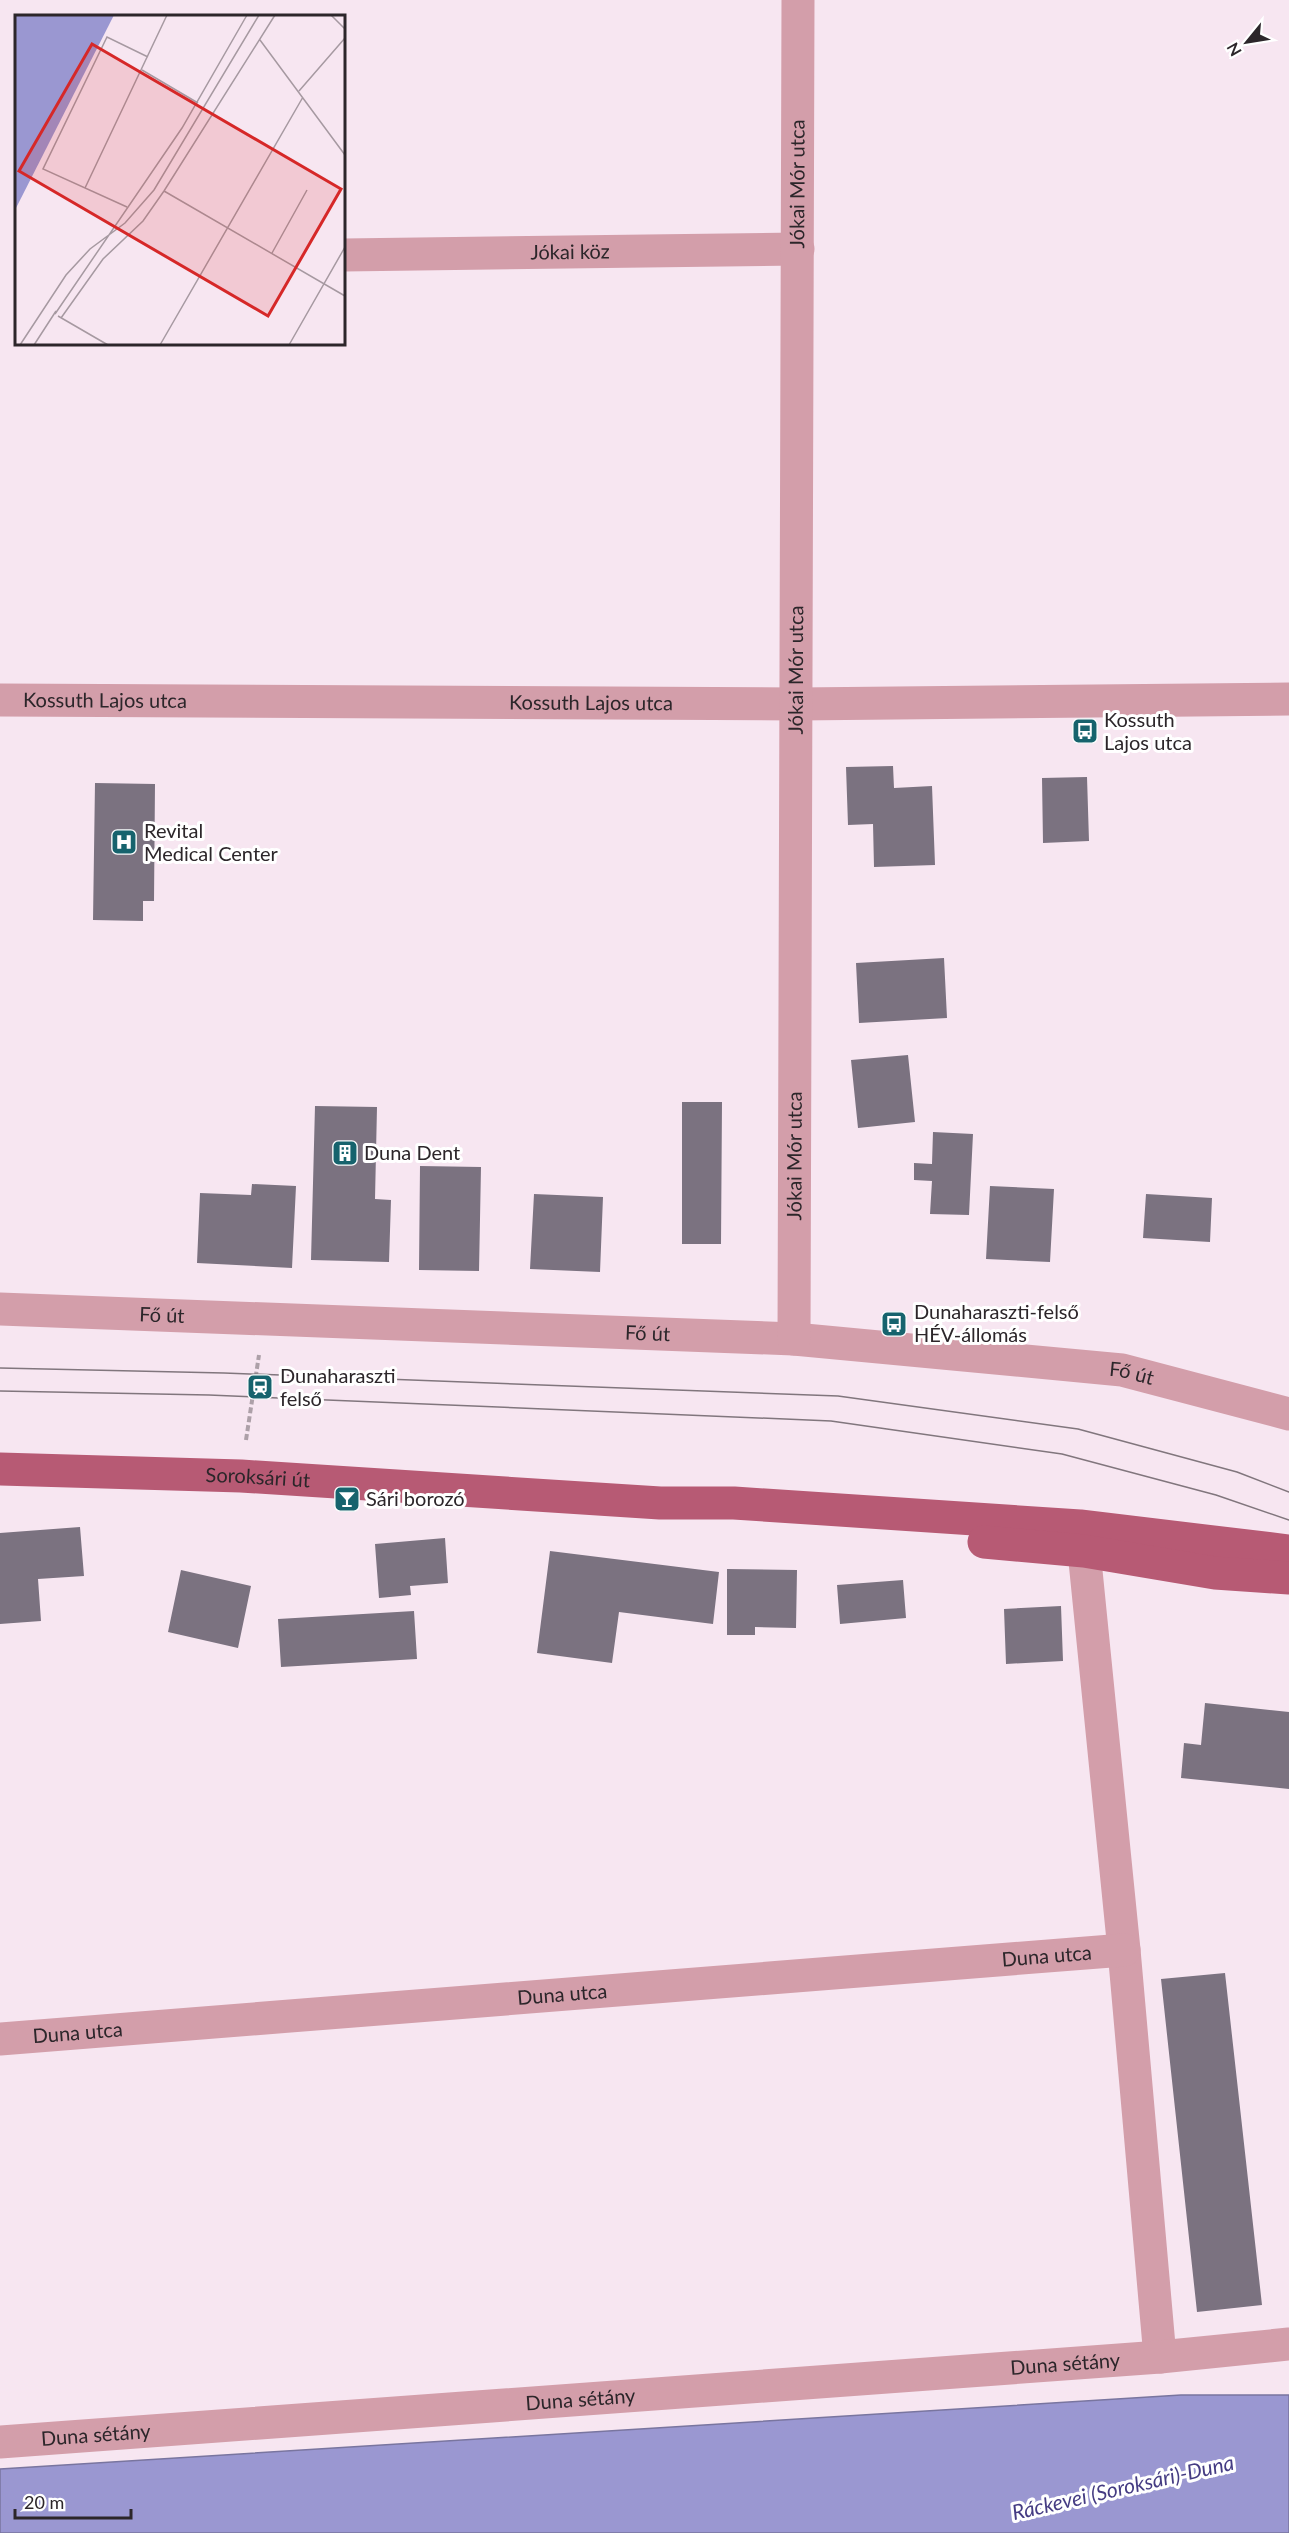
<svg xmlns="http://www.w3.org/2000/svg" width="1289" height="2533" font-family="Lato,sans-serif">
  <rect width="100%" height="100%" fill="#f7e6f1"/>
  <path fill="#9a97d1" stroke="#79759f" stroke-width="1.5" d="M 1181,2395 L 1289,2395 L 1289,2533 L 0,2533 L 0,2469 Z"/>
  <path fill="#7b7280" d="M 893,766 L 894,788 L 932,786 L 935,865 L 874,867 L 873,824 L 848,825 L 846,767 Z
    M 1087,777 L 1089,841 L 1043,843 L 1042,778 Z
    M 95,783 L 155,784 L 154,901 L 143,901 L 143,921 L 93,920 Z
    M 944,958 L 947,1018 L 859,1023 L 856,963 Z
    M 908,1055 L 915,1122 L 858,1128 L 851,1060 Z
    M 682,1102 L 722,1102 L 721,1244 L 682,1244 Z
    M 315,1106 L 377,1107 L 375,1199 L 391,1200 L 389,1262 L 311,1260 Z
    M 933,1132 L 973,1134 L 969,1215 L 930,1214 L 932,1181 L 914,1180 L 914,1163 L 932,1164 Z
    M 420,1166 L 481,1167 L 479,1271 L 419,1270 Z
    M 252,1184 L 296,1186 L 292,1268 L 197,1263 L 200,1193 L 251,1195 Z
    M 990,1186 L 1054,1189 L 1050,1262 L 986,1259 Z
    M 534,1194 L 603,1197 L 600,1272 L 530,1269 Z
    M 1146,1194 L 1212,1198 L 1210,1242 L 1143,1238 Z
    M 80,1527 L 84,1576 L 38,1579 L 41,1621 L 0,1624 L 0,1533 Z
    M 445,1538 L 448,1583 L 410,1586 L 411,1595 L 379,1598 L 375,1544 Z
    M 550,1551 L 719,1572 L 713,1624 L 619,1612 L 612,1663 L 537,1653 Z
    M 727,1569 L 797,1570 L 796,1628 L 755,1627 L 755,1635 L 727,1635 Z
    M 181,1570 L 251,1586 L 238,1648 L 168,1632 Z
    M 903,1580 L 906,1618 L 840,1624 L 837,1585 Z
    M 1061,1606 L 1063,1661 L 1006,1664 L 1004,1609 Z
    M 414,1611 L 417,1659 L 281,1667 L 278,1619 Z
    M 1205,1703 L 1289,1712 L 1289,1789 L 1181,1778 L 1184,1743 L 1201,1745 Z
    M 1225,1973 L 1262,2305 L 1197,2312 L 1161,1979 Z"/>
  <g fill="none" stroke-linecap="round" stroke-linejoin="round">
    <path stroke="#ada0a8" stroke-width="4" stroke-dasharray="6 3" stroke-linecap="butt" d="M 246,1440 L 259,1355"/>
    <g stroke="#d39eaa" stroke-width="33">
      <path id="s1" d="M 344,255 L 798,249"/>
      <path id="s2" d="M 0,700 L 797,704 L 1289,699"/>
      <path id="s3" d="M 0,1309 L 794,1339 L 1122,1370 L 1289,1414"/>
      <path id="s4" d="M 794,1339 L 798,0"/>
      <path d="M 1084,1551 L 1124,1950 L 1160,2357"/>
      <path id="s5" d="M 0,2039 L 1124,1950"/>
      <path id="s6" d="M 0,2442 L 1160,2357 L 1289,2344"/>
    </g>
    <g stroke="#b75a74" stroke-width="33">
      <path id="s7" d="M 0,1469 L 241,1476 L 660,1503 L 734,1503 L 1080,1526 L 1289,1551"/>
      <path d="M 984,1542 L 1084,1551 L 1215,1573 L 1289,1578"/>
    </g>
    <path stroke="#81767d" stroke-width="1.5" d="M 0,1368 L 224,1373 L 838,1396 L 1078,1429 L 1237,1472 L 1289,1492
      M 0,1391 L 209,1395 L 831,1421 L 1062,1454 L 1216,1495 L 1289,1520"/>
  </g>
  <defs>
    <g id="bus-square" transform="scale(1.35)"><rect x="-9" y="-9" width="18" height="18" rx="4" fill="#16636d" stroke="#fff"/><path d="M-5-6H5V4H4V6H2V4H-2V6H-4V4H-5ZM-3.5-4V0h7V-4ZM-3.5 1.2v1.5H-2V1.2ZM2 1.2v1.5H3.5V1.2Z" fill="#fff"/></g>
    <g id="hospital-square" transform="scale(1.35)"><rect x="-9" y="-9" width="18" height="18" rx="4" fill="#16636d" stroke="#fff"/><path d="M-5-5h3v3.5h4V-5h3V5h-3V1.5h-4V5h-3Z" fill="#fff"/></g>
    <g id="building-square" transform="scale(1.35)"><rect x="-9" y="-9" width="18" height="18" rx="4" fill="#16636d" stroke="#fff"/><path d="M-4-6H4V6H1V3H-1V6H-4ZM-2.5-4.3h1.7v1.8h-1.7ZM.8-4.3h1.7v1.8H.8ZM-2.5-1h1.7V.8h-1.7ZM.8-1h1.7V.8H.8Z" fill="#fff"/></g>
    <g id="station-square" transform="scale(1.35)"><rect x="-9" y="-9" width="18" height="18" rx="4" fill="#16636d" stroke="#fff"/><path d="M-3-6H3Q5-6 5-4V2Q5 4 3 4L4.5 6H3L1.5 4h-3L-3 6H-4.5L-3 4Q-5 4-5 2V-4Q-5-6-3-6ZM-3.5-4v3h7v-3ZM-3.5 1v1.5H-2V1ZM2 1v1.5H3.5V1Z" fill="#fff"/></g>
    <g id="bar-square" transform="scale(1.35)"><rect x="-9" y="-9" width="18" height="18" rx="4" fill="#16636d" stroke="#fff"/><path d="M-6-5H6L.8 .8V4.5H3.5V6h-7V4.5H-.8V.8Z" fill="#fff"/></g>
  </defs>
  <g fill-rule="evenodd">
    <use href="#bus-square" x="1085" y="731"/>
    <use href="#hospital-square" x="124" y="842"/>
    <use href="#building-square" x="345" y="1153"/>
    <use href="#bus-square" x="894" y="1324"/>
    <use href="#station-square" x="260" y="1387"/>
    <use href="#bar-square" x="347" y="1499"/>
  </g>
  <g text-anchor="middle" stroke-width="6" stroke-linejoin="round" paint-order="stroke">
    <g font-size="20" fill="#2c262a" stroke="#fff">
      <text dy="7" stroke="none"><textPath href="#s4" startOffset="1155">Jókai Mór utca</textPath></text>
      <text dy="7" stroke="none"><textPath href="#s1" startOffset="226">Jókai köz</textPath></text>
      <text dy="7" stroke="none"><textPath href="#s4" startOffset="669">Jókai Mór utca</textPath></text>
      <text dy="7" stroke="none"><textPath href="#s2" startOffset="105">Kossuth Lajos utca</textPath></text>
      <text dy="7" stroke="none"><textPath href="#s2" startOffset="591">Kossuth Lajos utca</textPath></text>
      <text dy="7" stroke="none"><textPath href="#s4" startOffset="183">Jókai Mór utca</textPath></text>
      <text dy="7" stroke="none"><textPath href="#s3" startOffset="162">Fő út</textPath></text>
      <text dy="7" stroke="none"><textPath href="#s3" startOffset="648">Fő út</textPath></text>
      <text dy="7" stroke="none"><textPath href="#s3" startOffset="1134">Fő út</textPath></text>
      <text dy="7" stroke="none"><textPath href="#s7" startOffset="258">Soroksári út</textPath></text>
      <text dy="7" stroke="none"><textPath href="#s5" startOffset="1050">Duna utca</textPath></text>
      <text dy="7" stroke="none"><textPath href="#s5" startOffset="564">Duna utca</textPath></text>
      <text dy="7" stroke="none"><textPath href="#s5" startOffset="78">Duna utca</textPath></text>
      <text dy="7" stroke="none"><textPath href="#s6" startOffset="1068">Duna sétány</textPath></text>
      <text dy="7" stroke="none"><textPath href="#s6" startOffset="582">Duna sétány</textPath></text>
      <text dy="7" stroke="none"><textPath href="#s6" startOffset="96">Duna sétány</textPath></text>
    </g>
    <g font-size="20" fill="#2c262a" stroke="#fff" text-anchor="start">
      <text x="1104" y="727">Kossuth<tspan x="1104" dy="23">Lajos utca</tspan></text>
      <text x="144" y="838">Revital<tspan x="144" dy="23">Medical Center</tspan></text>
      <text x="364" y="1160">Duna Dent</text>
      <text x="914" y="1319">Dunaharaszti-felső<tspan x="914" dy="23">HÉV-állomás</tspan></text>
      <text x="280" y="1383">Dunaharaszti<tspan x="280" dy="23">felső</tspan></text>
      <text x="366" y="1506">Sári borozó</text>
    </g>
    <g font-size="21" font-style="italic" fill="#453c83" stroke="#fff">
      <text transform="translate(1123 2488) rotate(-13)" y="7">Ráckevei (Soroksári)-Duna</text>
    </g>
  </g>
  <g transform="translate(15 15)">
    <rect width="330" height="330" fill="#f7e6f1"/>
    <path d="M 0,0 L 99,0 L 0,195 Z" fill="#9a97d1"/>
    <path fill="none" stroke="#a699a1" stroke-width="1.5" d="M 316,0 L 330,14M 245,25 L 330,140M 127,55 L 183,88M 284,76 L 330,23M 70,173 L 152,0M 149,176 L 330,281M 112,192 L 28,154 L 92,22 L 133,42M 257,238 L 292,175M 40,299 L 167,113 L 232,0M 43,301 L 93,330M 46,303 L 88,244 L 128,206 L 149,176 L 260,0M 5,330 L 51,260 L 75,234 L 110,208 L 139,175 L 244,0M 19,330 L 41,296M 145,330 L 288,82M 274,330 L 330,232"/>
    <path fill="#d62828" fill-opacity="0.15" stroke="#d62828" stroke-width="3" d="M 77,29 L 326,174 L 253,301 L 4,156 Z"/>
    <rect width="330" height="330" fill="none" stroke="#2c262a" stroke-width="3"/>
  </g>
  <g transform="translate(1247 42) rotate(240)" stroke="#ffffff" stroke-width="4.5" paint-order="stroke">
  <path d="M0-4.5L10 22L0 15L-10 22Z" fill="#2c262a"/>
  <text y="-9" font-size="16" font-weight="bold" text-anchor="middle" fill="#2c262a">N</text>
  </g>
  <path d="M15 2509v9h116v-9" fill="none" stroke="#2c262a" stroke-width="3"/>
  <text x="24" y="2509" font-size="18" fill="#2c262a" stroke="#ffffff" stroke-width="4.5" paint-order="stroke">20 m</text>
</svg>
